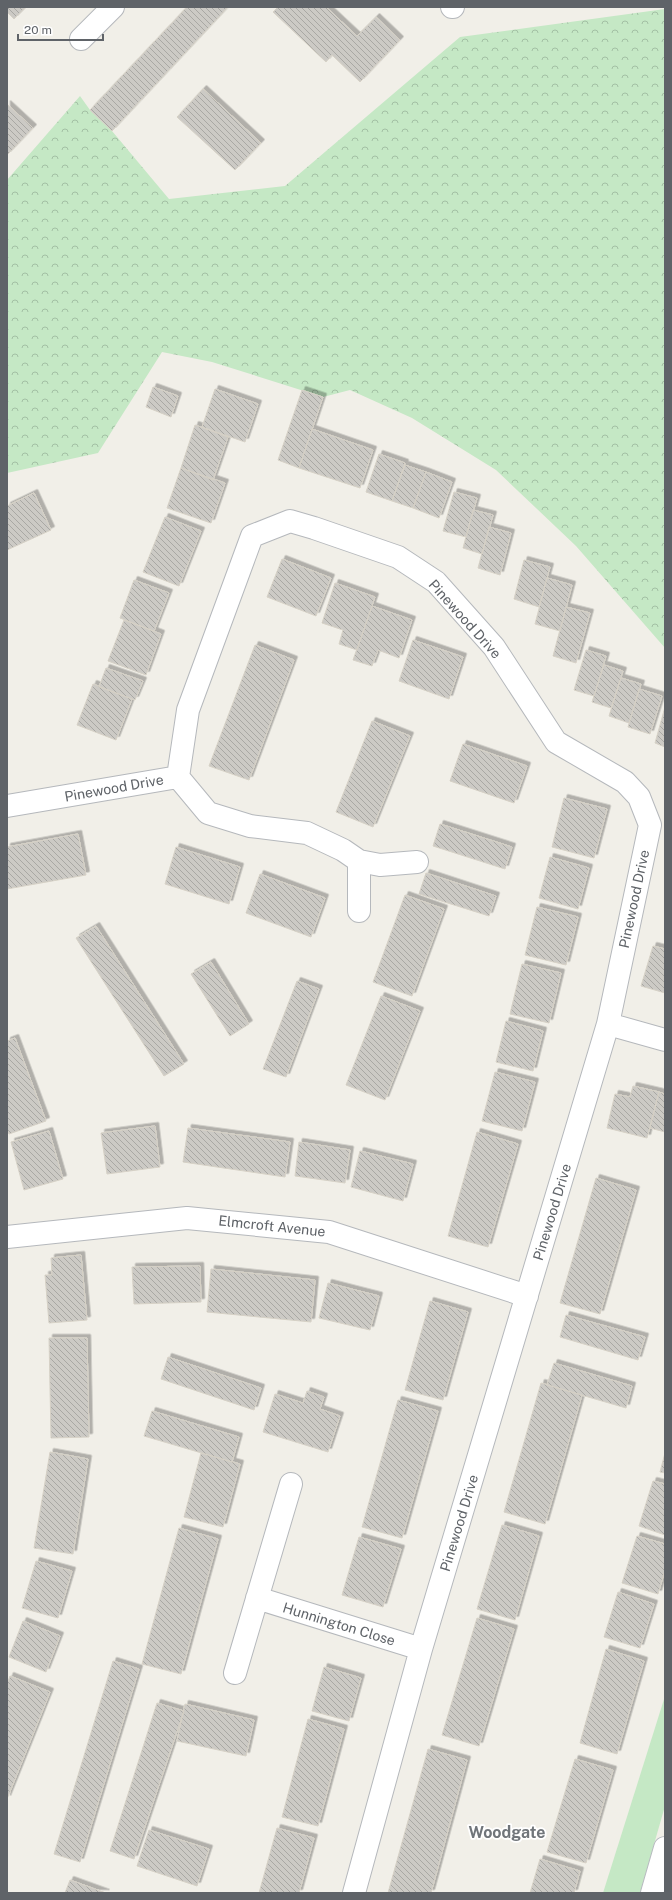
<svg xmlns="http://www.w3.org/2000/svg" width="672" height="1900" font-family="'Public Sans',sans-serif">
  <defs>
    <pattern id="forest-crowns" width="20" height="18" patternUnits="userSpaceOnUse"><rect width="20" height="18" fill="#c5e8c5"/><path d="M2 6a3 3 0 1 1 6 0M12 15a3 3 0 1 1 6 0" fill="none" stroke="#a3c0a4"/></pattern>
    <pattern id="building-back-hatch" width="6" height="6" patternUnits="userSpaceOnUse"><rect width="6" height="6" fill="#cccac5"/><path d="M-1 5l2 2M0 0l6 6M5-1l2 2" fill="none" stroke="#a9a8a4"/></pattern>
    <filter id="shadow"><feDropShadow dx="3.5" dy="-3.5" stdDeviation="0" flood-color="#0004"/></filter>
  </defs>
  <rect width="100%" height="100%" fill="#f1efe8"/>
  <path fill="#c5e8c5" d="M 665,1696 L 665,1806 L 640,1893 L 603,1893 Z"/>
  <path fill="url(#forest-crowns)" d="M 665,9 L 665,648 L 576,546 L 496,470 L 412,418 L 350,390 L 323,397 L 212,362 L 162,352 L 98,453 L 7,473 L 7,180 L 80,96 L 90,110 L 112,131 L 169,199 L 285,186 L 460,37 Z"/>
  <path fill="url(#building-back-hatch)" stroke="#d6d1c6" filter="url(#shadow)" d="M 7,7 L 26,7 L 14,19 L 7,12 Z
    M 187,7 L 228,7 L 112,131 L 90,110 Z
    M 278,7 L 326,7 L 357,36 L 376,17 L 400,40 L 360,82 L 332,55 L 326,62 L 273,12 Z
    M 203,89 L 261,143 L 235,170 L 177,117 Z
    M 7,104 L 33,128 L 7,155 Z
    M 153,387 L 178,396 L 171,417 L 146,407 Z
    M 215,389 L 258,404 L 245,442 L 202,427 Z
    M 302,390 L 323,397 L 299,468 L 278,460 Z
    M 195,425 L 228,437 L 213,480 L 181,468 Z
    M 312,429 L 373,450 L 360,488 L 299,468 Z
    M 379,454 L 405,463 L 392,501 L 366,492 Z
    M 405,465 L 426,472 L 413,508 L 392,501 Z
    M 181,468 L 225,483 L 211,523 L 167,508 Z
    M 426,472 L 452,482 L 439,518 L 413,508 Z
    M 454,492 L 477,498 L 466,537 L 443,531 Z
    M 34,493 L 51,530 L 7,550 L 7,506 Z
    M 473,510 L 493,515 L 482,554 L 463,548 Z
    M 165,517 L 201,531 L 179,586 L 143,572 Z
    M 489,527 L 511,533 L 500,575 L 478,568 Z
    M 282,559 L 331,578 L 316,616 L 267,597 Z
    M 524,560 L 550,567 L 539,607 L 514,599 Z
    M 547,578 L 572,585 L 560,631 L 535,624 Z
    M 134,580 L 169,593 L 154,631 L 120,618 Z
    M 335,583 L 375,597 L 357,650 L 339,644 L 343,630 L 322,623 Z
    M 372,606 L 412,620 L 399,658 L 378,650 L 372,666 L 353,660 Z
    M 566,607 L 590,613 L 576,663 L 553,656 Z
    M 124,620 L 161,634 L 146,675 L 108,661 Z
    M 413,640 L 463,657 L 449,699 L 399,681 Z
    M 255,645 L 294,660 L 249,780 L 209,766 Z
    M 586,650 L 606,656 L 594,696 L 574,690 Z
    M 604,665 L 623,671 L 611,708 L 592,702 Z
    M 106,668 L 143,681 L 135,700 L 99,687 Z
    M 621,678 L 641,684 L 629,723 L 609,716 Z
    M 93,684 L 132,699 L 116,740 L 77,725 Z
    M 639,689 L 662,696 L 650,734 L 628,727 Z
    M 665,707 L 665,747 L 655,743 Z
    M 372,721 L 410,736 L 373,827 L 336,812 Z
    M 463,744 L 527,766 L 514,803 L 450,781 Z
    M 564,798 L 607,809 L 594,858 L 552,847 Z
    M 440,824 L 512,847 L 505,869 L 433,846 Z
    M 78,834 L 86,875 L 7,889 L 7,847 Z
    M 176,847 L 240,867 L 229,904 L 165,884 Z
    M 550,857 L 589,868 L 578,909 L 539,898 Z
    M 426,873 L 496,896 L 489,916 L 419,894 Z
    M 260,874 L 325,898 L 311,937 L 246,913 Z
    M 405,895 L 444,909 L 412,996 L 373,982 Z
    M 537,907 L 578,917 L 566,965 L 525,955 Z
    M 96,926 L 184,1064 L 164,1076 L 76,938 Z
    M 653,946 L 665,949 L 665,993 L 641,986 Z
    M 211,962 L 249,1024 L 230,1036 L 191,974 Z
    M 522,964 L 561,973 L 549,1023 L 510,1014 Z
    M 297,981 L 319,989 L 286,1077 L 263,1069 Z
    M 381,996 L 420,1011 L 385,1100 L 346,1085 Z
    M 506,1021 L 543,1031 L 533,1071 L 496,1062 Z
    M 15,1038 L 46,1121 L 9,1134 L 7,1129 L 7,1041 Z
    M 495,1072 L 535,1082 L 522,1131 L 482,1121 Z
    M 633,1086 L 659,1092 L 647,1138 L 607,1128 L 615,1094 L 630,1097 Z
    M 659,1092 L 665,1094 L 665,1132 L 650,1128 Z
    M 155,1126 L 160,1167 L 107,1174 L 101,1133 Z
    M 188,1128 L 290,1142 L 285,1177 L 183,1162 Z
    M 49,1131 L 63,1179 L 24,1190 L 11,1142 Z
    M 477,1132 L 518,1144 L 488,1247 L 448,1236 Z
    M 299,1142 L 350,1150 L 345,1183 L 295,1176 Z
    M 360,1151 L 413,1164 L 403,1201 L 351,1187 Z
    M 596,1178 L 636,1190 L 600,1314 L 560,1303 Z
    M 81,1255 L 87,1320 L 49,1323 L 45,1275 L 52,1275 L 51,1258 Z
    M 200,1266 L 201,1302 L 134,1304 L 132,1267 Z
    M 211,1269 L 315,1280 L 311,1322 L 207,1312 Z
    M 328,1283 L 379,1296 L 370,1330 L 319,1318 Z
    M 430,1301 L 468,1312 L 443,1400 L 405,1390 Z
    M 566,1315 L 645,1337 L 638,1360 L 560,1337 Z
    M 49,1338 L 87,1338 L 89,1437 L 51,1438 Z
    M 168,1357 L 261,1388 L 254,1410 L 161,1379 Z
    M 554,1363 L 632,1386 L 626,1408 L 547,1385 Z
    M 541,1383 L 582,1395 L 545,1524 L 504,1512 Z
    M 307,1391 L 324,1397 L 320,1409 L 340,1416 L 328,1452 L 263,1432 L 275,1394 L 303,1403 Z
    M 398,1400 L 438,1411 L 402,1538 L 362,1527 Z
    M 152,1411 L 239,1437 L 232,1462 L 144,1436 Z
    M 50,1452 L 88,1459 L 73,1554 L 34,1548 Z
    M 201,1453 L 240,1464 L 223,1527 L 184,1517 Z
    M 665,1453 L 665,1473 L 660,1472 Z
    M 653,1481 L 665,1484 L 665,1535 L 639,1526 Z
    M 502,1525 L 539,1536 L 515,1620 L 477,1609 Z
    M 179,1528 L 218,1539 L 181,1674 L 142,1664 Z
    M 637,1536 L 665,1544 L 665,1570 L 658,1594 L 622,1583 Z
    M 359,1537 L 401,1549 L 383,1607 L 342,1595 Z
    M 36,1561 L 72,1571 L 58,1618 L 22,1608 Z
    M 618,1592 L 654,1604 L 640,1648 L 604,1637 Z
    M 477,1618 L 514,1629 L 479,1746 L 442,1735 Z
    M 23,1621 L 60,1636 L 46,1672 L 9,1657 Z
    M 606,1649 L 644,1661 L 617,1754 L 580,1743 Z
    M 113,1661 L 139,1669 L 80,1862 L 54,1854 Z
    M 324,1667 L 361,1678 L 349,1721 L 312,1711 Z
    M 10,1676 L 50,1692 L 7,1799 L 7,1684 Z
    M 157,1703 L 184,1711 L 134,1859 L 110,1851 Z
    M 185,1704 L 254,1720 L 246,1756 L 177,1741 Z
    M 308,1719 L 344,1729 L 318,1826 L 282,1817 Z
    M 428,1749 L 467,1760 L 431,1893 L 388,1893 Z
    M 575,1759 L 613,1770 L 586,1863 L 547,1852 Z
    M 277,1828 L 314,1838 L 299,1893 L 259,1893 Z
    M 149,1830 L 209,1849 L 197,1886 L 137,1866 Z
    M 540,1859 L 580,1871 L 574,1893 L 530,1893 Z
    M 70,1880 L 106,1893 L 65,1893 Z"/>
  <g fill="none" stroke-linecap="round" stroke-linejoin="round">
    <g stroke="#b5b8bc" stroke-width="24">
      <path id="street" d="M 452,7 L 453,7
        M 81,39 L 113,7
        M 178,777 L 208,813 L 250,826 L 307,833 L 343,850 L 359,861 L 380,865 L 417,862
        M 7,806 L 178,777 L 188,710 L 252,536 L 290,521 L 314,528 L 398,557 L 436,582 L 494,647 L 556,742 L 625,782 L 639,797 L 650,825 L 608,1024 L 421,1649 L 354,1893
        M 359,911 L 359,861
        M 608,1024 L 665,1040
        M 7,1237 L 187,1218 L 329,1232 L 527,1296
        M 257,1598 L 421,1649
        M 235,1673 L 291,1484"/>
    </g>
    <g stroke="#b6babf" stroke-width="24">
      <path id="secondary" d="M 652,1893 L 665,1848"/>
    </g>
    <use href="#street" stroke="#fff" stroke-width="22"/>
    <use href="#secondary" stroke="#fff" stroke-width="22"/>
  </g>
  <g text-anchor="middle" stroke-width="3.5" stroke-linejoin="round" paint-order="stroke">
    <g font-size="14" fill="#5f6368" stroke="#fff">
      <text transform="translate(465 619) rotate(48)" y="5">Pinewood Drive</text>
      <text transform="translate(114 788) rotate(-10)" y="5">Pinewood Drive</text>
      <text transform="translate(634 899) rotate(-78)" y="5">Pinewood Drive</text>
      <text transform="translate(552 1212) rotate(-73)" y="5">Pinewood Drive</text>
      <text transform="translate(272 1226) rotate(6)" y="5">Elmcroft Avenue</text>
      <text transform="translate(459 1523) rotate(-73)" y="5">Pinewood Drive</text>
      <text transform="translate(339 1624) rotate(17)" y="5">Hunnington Close</text>
    </g>
    <g font-size="16" font-weight="bold" fill="#70757a" stroke="#fff">
      <text x="507" y="1838">Woodgate</text>
    </g>
  </g>
  <rect width="672" height="1900" fill="none" stroke="#5f6368" stroke-width="16"/>
  <path d="M18 34v6h85v-6" fill="none" stroke="#5f6368" stroke-width="2"/>
  <text x="24" y="34" font-size="12" fill="#5f6368" stroke="#ffffff" stroke-width="3" paint-order="stroke">20 m</text>
</svg>
